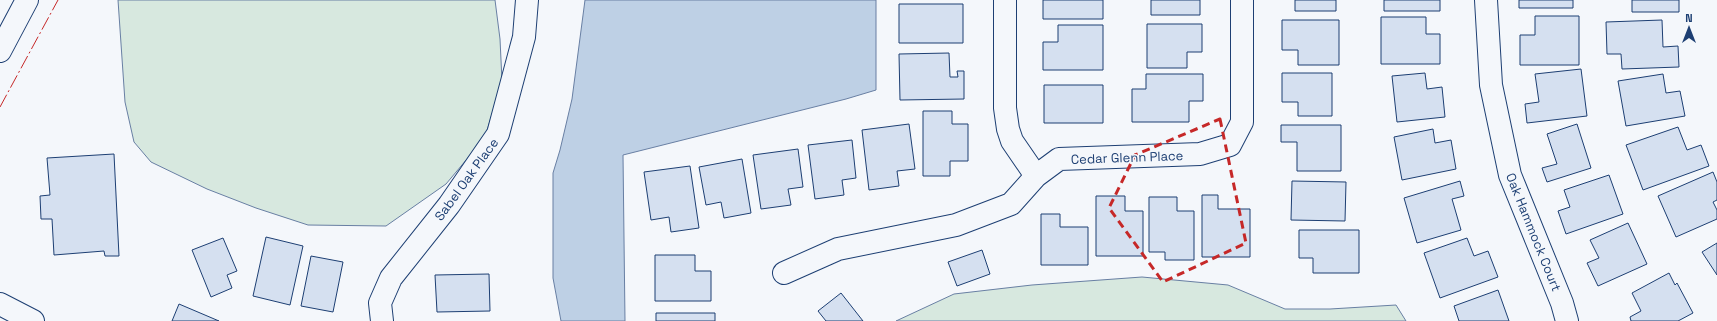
<svg xmlns="http://www.w3.org/2000/svg" width="1717" height="321" font-family="'Space Grotesk',sans-serif">
  <rect width="100%" height="100%" fill="#f4f7fb"/>
  <path fill="#d7e8df" stroke="#687fa3" d="M 118,0 L 495,0 L 500,39 L 502,81 L 486,134 L 472,153 L 446,184 L 386,226 L 308,225 L 256,208 L 207,189 L 151,162 L 134,142 L 125,102 Z
    M 1142,277 L 1228,285 L 1285,309 L 1330,309 L 1396,305 L 1406,321 L 896,321 L 954,294 L 1032,285 Z"/>
  <path fill="#bed0e5" stroke="#687fa3" d="M 585,0 L 876,0 L 876,90 L 846,99 L 623,155 L 625,321 L 561,321 L 553,278 L 553,173 L 560,150 L 572,99 Z"/>
  <path fill="#d5e0f0" stroke="#1d3f73" d="M 1043,0 L 1103,0 L 1103,19 L 1043,19 Z
    M 1151,0 L 1200,0 L 1200,15 L 1151,15 Z
    M 1295,0 L 1336,0 L 1336,11 L 1295,11 Z
    M 1384,0 L 1440,0 L 1440,11 L 1384,11 Z
    M 1519,0 L 1573,0 L 1573,8 L 1519,8 Z
    M 1632,0 L 1679,0 L 1679,12 L 1632,12 Z
    M 899,4 L 963,4 L 963,43 L 899,43 Z
    M 1535,16 L 1579,16 L 1579,65 L 1520,65 L 1520,35 L 1535,35 Z
    M 1381,17 L 1426,17 L 1426,34 L 1440,34 L 1440,64 L 1381,64 Z
    M 1282,20 L 1339,20 L 1339,65 L 1298,65 L 1298,50 L 1282,50 Z
    M 1662,20 L 1663,47 L 1678,46 L 1679,67 L 1622,69 L 1621,54 L 1607,54 L 1606,22 Z
    M 1147,24 L 1202,24 L 1202,52 L 1187,52 L 1187,68 L 1147,68 Z
    M 1058,25 L 1103,25 L 1103,70 L 1043,70 L 1043,42 L 1058,42 Z
    M 949,53 L 950,77 L 958,77 L 957,71 L 964,71 L 964,99 L 900,100 L 899,54 Z
    M 1581,69 L 1587,116 L 1527,123 L 1525,104 L 1539,102 L 1535,74 Z
    M 1282,73 L 1332,73 L 1332,116 L 1298,116 L 1298,102 L 1282,102 Z
    M 1425,73 L 1427,89 L 1442,87 L 1445,117 L 1397,122 L 1392,76 Z
    M 1146,74 L 1203,74 L 1203,101 L 1189,101 L 1189,122 L 1132,122 L 1132,89 L 1146,89 Z
    M 1663,74 L 1666,93 L 1680,91 L 1685,116 L 1626,126 L 1618,81 Z
    M 1044,85 L 1103,85 L 1103,123 L 1044,123 Z
    M 923,111 L 952,111 L 952,124 L 968,124 L 968,161 L 950,161 L 950,176 L 923,176 Z
    M 909,124 L 915,169 L 897,171 L 899,186 L 869,190 L 862,130 Z
    M 1577,124 L 1591,168 L 1547,182 L 1542,168 L 1557,164 L 1547,134 Z
    M 1281,125 L 1341,125 L 1341,171 L 1297,171 L 1297,142 L 1281,142 Z
    M 1678,127 L 1687,150 L 1701,145 L 1709,166 L 1643,190 L 1626,145 Z
    M 1433,129 L 1435,143 L 1451,140 L 1456,169 L 1402,180 L 1394,137 Z
    M 852,140 L 856,178 L 842,180 L 844,195 L 815,199 L 808,145 Z
    M 798,149 L 803,187 L 788,189 L 791,205 L 761,209 L 753,155 Z
    M 114,154 L 119,256 L 105,256 L 104,251 L 54,255 L 52,219 L 41,219 L 40,196 L 50,195 L 47,158 Z
    M 742,159 L 751,213 L 724,218 L 721,202 L 706,205 L 699,167 Z
    M 690,166 L 699,228 L 671,232 L 669,217 L 651,220 L 644,172 Z
    M 1713,172 L 1717,182 L 1717,200 L 1713,202 L 1717,210 L 1717,219 L 1676,237 L 1658,196 Z
    M 1609,175 L 1623,214 L 1566,234 L 1558,211 L 1570,207 L 1564,190 Z
    M 1292,181 L 1346,182 L 1345,221 L 1291,220 Z
    M 1460,181 L 1464,196 L 1452,199 L 1461,230 L 1417,243 L 1404,198 Z
    M 1202,195 L 1218,195 L 1218,209 L 1250,209 L 1250,257 L 1202,257 Z
    M 1096,196 L 1125,196 L 1125,211 L 1143,211 L 1143,256 L 1096,256 Z
    M 1149,197 L 1177,197 L 1177,211 L 1194,211 L 1194,260 L 1165,260 L 1165,252 L 1149,252 Z
    M 1041,214 L 1060,214 L 1060,227 L 1088,227 L 1088,265 L 1041,265 Z
    M 1628,223 L 1647,264 L 1598,286 L 1587,263 L 1599,258 L 1590,240 Z
    M 1299,230 L 1359,230 L 1359,273 L 1313,273 L 1313,258 L 1299,258 Z
    M 266,237 L 303,246 L 290,305 L 253,296 Z
    M 223,238 L 237,271 L 227,275 L 232,288 L 211,297 L 192,250 Z
    M 1467,238 L 1474,256 L 1488,251 L 1498,277 L 1440,298 L 1424,253 Z
    M 1717,243 L 1717,275 L 1702,252 Z
    M 982,250 L 990,274 L 957,286 L 948,262 Z
    M 655,255 L 695,255 L 695,271 L 711,271 L 711,301 L 655,301 Z
    M 311,256 L 343,262 L 333,312 L 301,306 Z
    M 1669,273 L 1675,285 L 1677,283 L 1693,313 L 1678,321 L 1631,321 L 1630,317 L 1641,311 L 1632,293 Z
    M 489,274 L 490,311 L 437,312 L 435,275 Z
    M 1498,290 L 1509,321 L 1459,321 L 1454,306 Z
    M 841,293 L 863,321 L 826,321 L 818,311 Z
    M 179,304 L 219,321 L 172,321 Z
    M 656,313 L 715,313 L 715,321 L 656,321 Z"/>
  <g fill="none" stroke-linecap="round" stroke-linejoin="round">
    <g stroke="#1d3f73" stroke-width="24">
      <path id="minor" d="M 1005,0 L 1005,108 L 1008,129 L 1012,141 L 1036,176
        M 1486,0 L 1491,85 L 1510,175 L 1562,303 L 1567,321
        M 784,273 L 838,249 L 956,225 L 1011,204 L 1036,176 L 1059,159 L 1200,154 L 1230,145 L 1242,122 L 1242,0
        M 0,304 L 33,321
        M 382,321 L 380,303 L 391,278 L 449,205 L 498,134 L 524,37 L 527,0"/>
    </g>
    <g stroke="#1d3f73" stroke-width="24">
      <path id="major" d="M 0,51 L 27,0"/>
    </g>
    <use href="#minor" stroke="#f4f7fb" stroke-width="22"/>
    <use href="#major" stroke="#f4f7fb" stroke-width="22"/>
    <path stroke="#c62828" stroke-width="1" stroke-dasharray="14 3 2 3" stroke-linecap="butt" d="M 0,107 L 58,0"/>
  </g>
  <path fill="none" stroke="#c62828" stroke-width="3" stroke-dasharray="8 5" stroke-linejoin="round" d="M 1220,119 L 1246,243 L 1163,282 L 1109,208 L 1135,155 Z"/>
  <g text-anchor="middle" stroke-width="3" stroke-linejoin="round" paint-order="stroke">
    <g font-size="13" fill="#1d3f73" stroke="#f4f7fb">
      <text transform="translate(1127 157) rotate(-2)" y="5">Cedar Glenn Place</text>
      <text transform="translate(466 179) rotate(-54)" y="5">Sabel Oak Place</text>
      <text transform="translate(1534 232) rotate(68)" y="5">Oak Hammock Court</text>
    </g>
  </g>
  <g transform="translate(1689 28)" stroke="#f4f7fb" stroke-width="3" paint-order="stroke">
  <path d="M0-3L7 15L0 10L-7 15Z" fill="#1d3f73"/>
  <text y="-6" font-size="11" font-weight="bold" text-anchor="middle" fill="#1d3f73">N</text>
  </g>
</svg>
